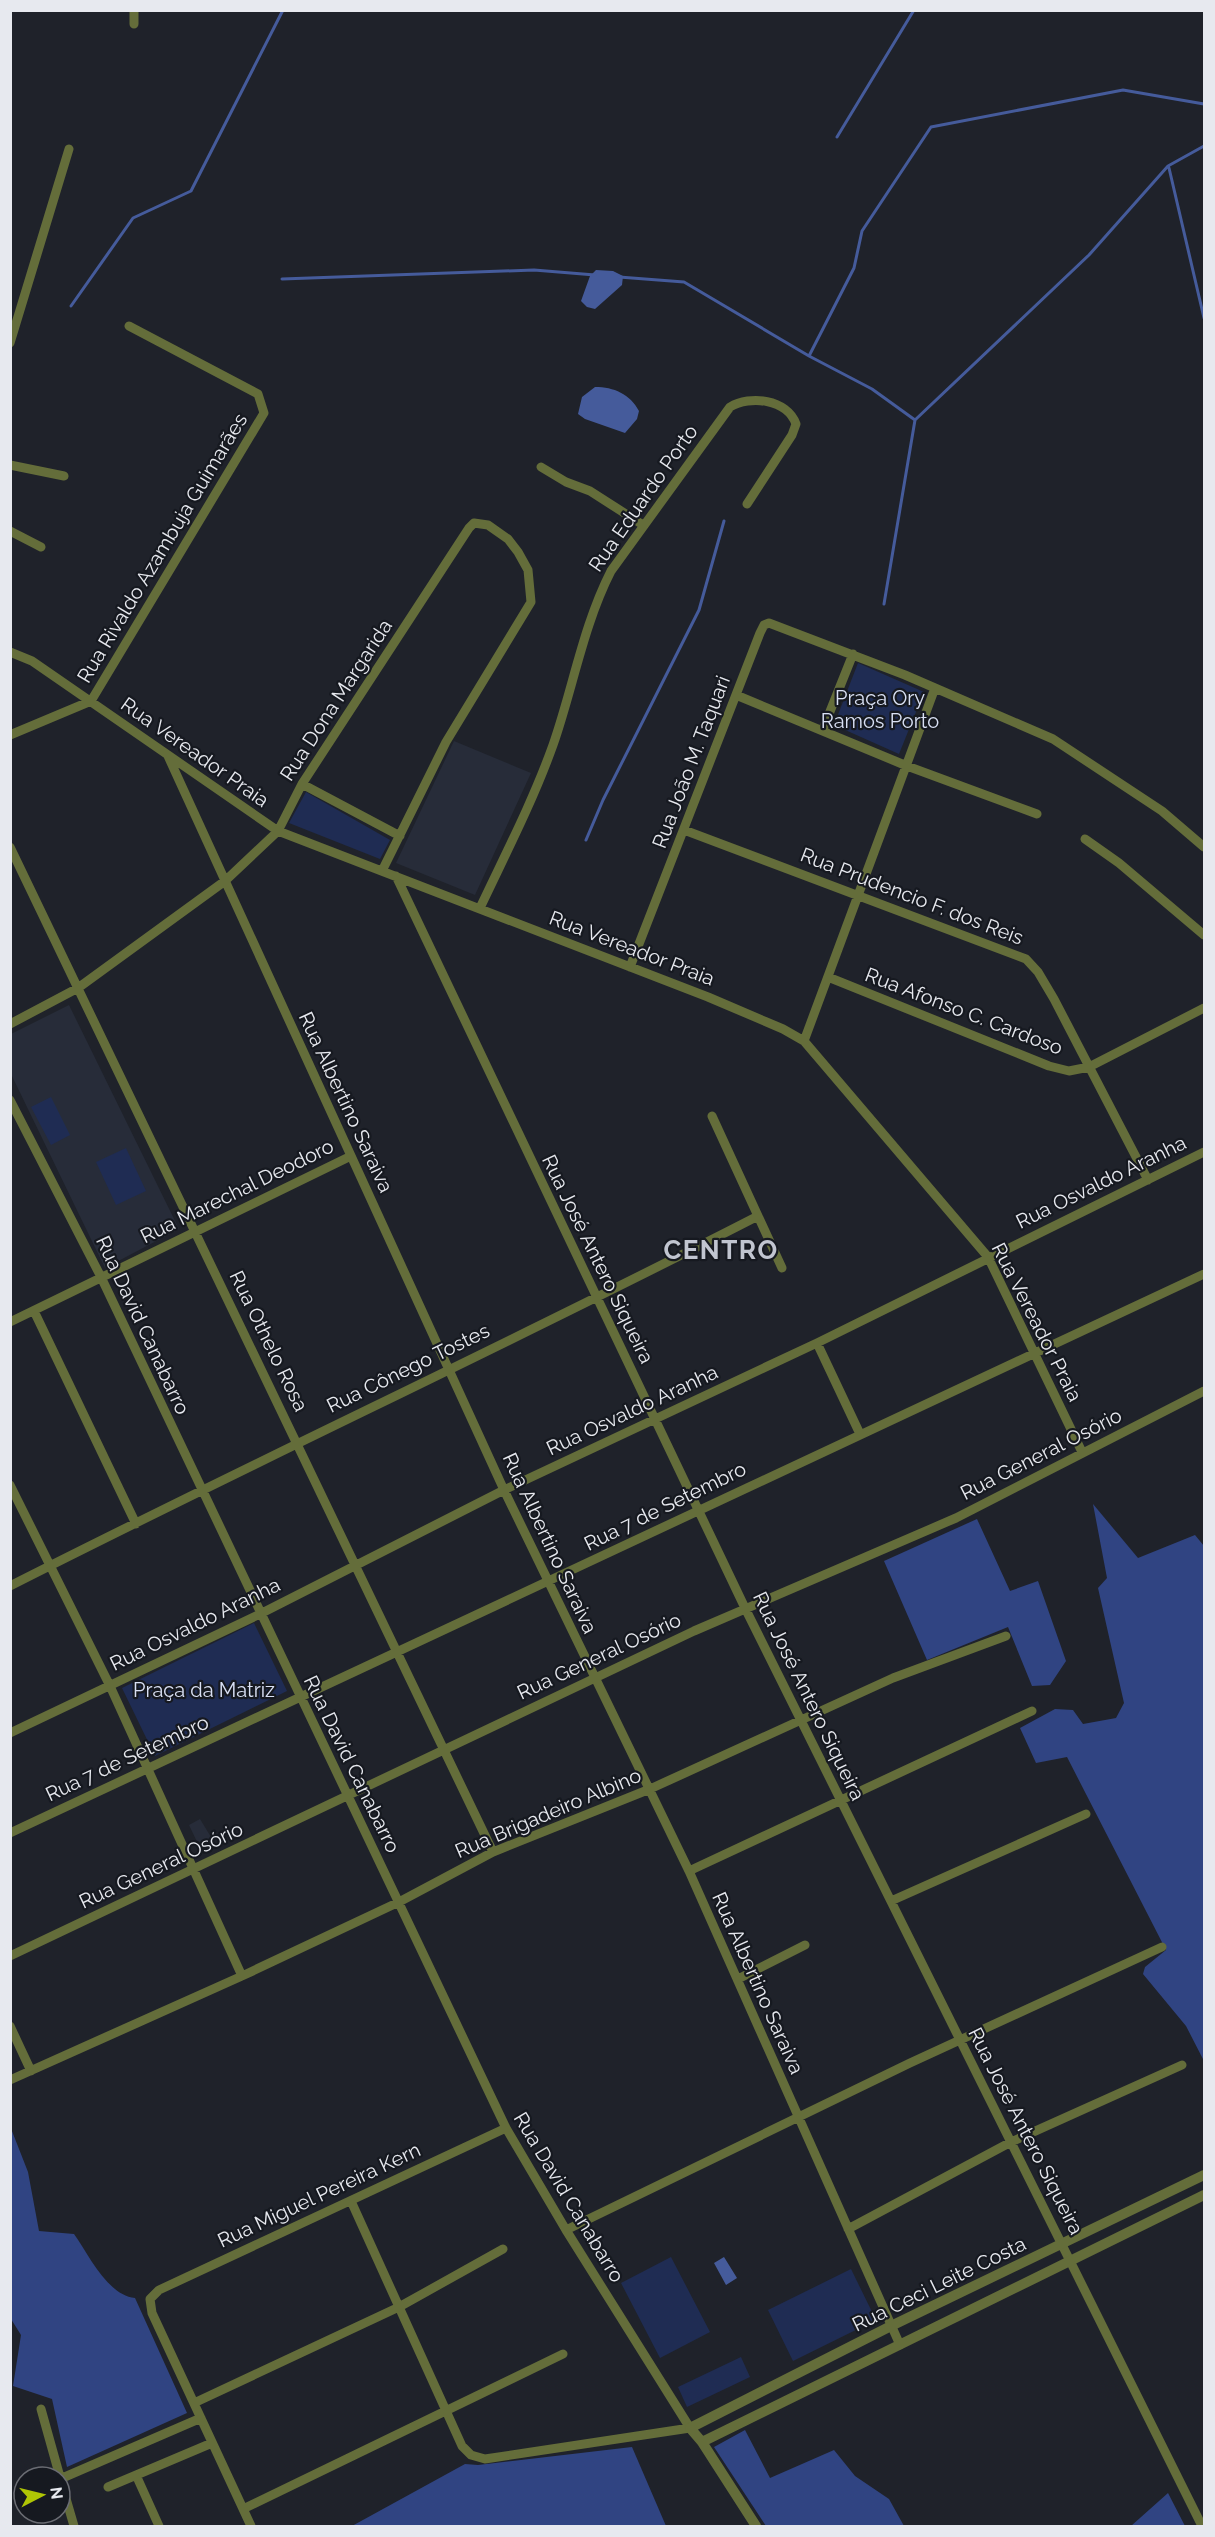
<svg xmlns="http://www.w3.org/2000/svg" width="1215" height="2537" font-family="Raleway,sans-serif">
  <rect width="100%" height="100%" fill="#1f222a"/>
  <path fill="#272c39" d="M 454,741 L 531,773 L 475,895 L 396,863 Z
    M 69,1005 L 179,1229 L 105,1268 L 11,1074 L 11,1034 Z
    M 200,1819 L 214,1842 L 200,1848 L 189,1825 Z"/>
  <path fill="#1f2c53" d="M 858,663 L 924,692 L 899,754 L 834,725 Z
    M 306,792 L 390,840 L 380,859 L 289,823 Z
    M 51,1097 L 70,1135 L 51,1145 L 31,1107 Z
    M 126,1148 L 146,1191 L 116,1205 L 96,1162 Z
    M 254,1623 L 287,1691 L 155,1756 L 122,1688 Z
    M 671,2257 L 710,2332 L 660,2358 L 621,2283 Z
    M 851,2269 L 876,2320 L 793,2361 L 768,2310 Z
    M 741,2357 L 750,2377 L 687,2407 L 678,2387 Z"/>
  <path fill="#304482" d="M 1093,1504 L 1138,1558 L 1195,1535 L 1204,1546 L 1204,2061 L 1186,2026 L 1143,1974 L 1145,1967 L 1166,1950 L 1067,1757 L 1036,1763 L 1020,1728 L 1055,1709 L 1073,1710 L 1083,1724 L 1116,1718 L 1124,1703 L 1098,1588 L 1107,1578 Z
    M 977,1519 L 1010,1591 L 1038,1581 L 1066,1661 L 1050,1685 L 1032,1686 L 1008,1627 L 927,1660 L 884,1561 Z
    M 10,2126 L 28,2172 L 39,2231 L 74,2234 C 89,2255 107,2295 135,2298 L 187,2413 L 67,2467 L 52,2399 L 13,2386 L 21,2335 L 11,2319 Z
    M 745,2430 L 770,2478 L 834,2450 L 855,2476 L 889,2499 L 904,2526 L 766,2526 L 714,2447 Z
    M 632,2447 L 666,2526 L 352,2526 L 465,2464 L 478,2465 Z
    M 1168,2493 L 1185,2526 L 1130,2526 L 1131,2526 Z"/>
  <path fill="#455b9b" d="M 596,270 L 613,271 L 623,276 L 622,285 L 595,309 L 587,307 L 581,301 L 590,276 Z
    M 595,387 C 614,387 630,394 639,411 L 637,419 L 625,433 L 585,419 L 578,414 L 582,397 Z
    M 724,2257 L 737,2278 L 726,2285 L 714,2263 Z"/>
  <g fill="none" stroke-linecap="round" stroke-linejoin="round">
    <path stroke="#455b9b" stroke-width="3" d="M 837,137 L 914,10
      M 1169,168 L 1204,318
      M 619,277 L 684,282 L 809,356 L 872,389 L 915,420
      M 282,279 L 534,270 L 595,275
      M 71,306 L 133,218 L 191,191 L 283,10
      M 809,356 L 854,268 L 862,231 L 931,127 L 1123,90 L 1204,104
      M 884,604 L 915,420 L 1089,255 L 1168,166 L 1204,146
      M 586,840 L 603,800 L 699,610 L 724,521"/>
    <path stroke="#646d3a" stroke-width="9" d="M 134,24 L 134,10
      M 10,343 L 69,149
      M 10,465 L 64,476
      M 541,467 L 566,482 L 590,491 L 643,525
      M 10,531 L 41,547
      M 10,652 L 32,661 L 278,831 L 708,997 L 783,1029 L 804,1041 L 988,1257 L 1082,1452
      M 736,695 L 907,766 L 1037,814
      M 91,701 L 264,413 L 258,394 L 129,326
      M 823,729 L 853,654
      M 10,735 L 91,701
      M 168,756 L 504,1490 L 689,1871 L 900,2345
      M 302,784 L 400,836
      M 684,830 L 1026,959 L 1038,972 L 1054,999 L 1148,1180
      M 1085,839 L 1119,863 L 1204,935
      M 10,847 L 493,1852
      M 396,876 L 745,1608 L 1202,2526
      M 480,908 C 505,855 533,801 553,745 C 573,688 583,626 611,571 L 730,407 C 750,395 787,399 796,424 L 792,435 L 747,504
      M 630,967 L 760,633 L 764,625 L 769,623 L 905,675 L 1053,739 L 1162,811 L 1204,847
      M 828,977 L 1049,1066 L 1069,1071 L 1089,1067 L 1204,1008
      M 10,1024 L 78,988 L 225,881 L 278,831 L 302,784 L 469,528 L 474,523 L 488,525 L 508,539 L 518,552 L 528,570 L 531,602 L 446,742 L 382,871
      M 804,1041 L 935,688
      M 10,1100 L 101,1277 L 506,2128 L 566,2230 L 690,2428 L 485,2459 L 471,2455 L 462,2446 L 351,2201
      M 712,1116 L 782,1268
      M 34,1311 L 136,1524
      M 10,1322 L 351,1156
      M 817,1343 L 860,1434
      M 10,1485 L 110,1686 L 242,1976
      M 10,1586 C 258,1460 511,1343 758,1216
      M 10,1733 L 260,1614 L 504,1490 L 817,1343 L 1204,1152
      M 10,1833 L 1204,1274
      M 689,1871 L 1032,1711
      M 891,1901 L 1086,1814
      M 10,1956 L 694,1631 L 956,1518 L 1204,1391
      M 738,1979 L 805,1945
      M 10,2026 L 31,2071
      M 10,2080 L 242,1976 L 399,1902 L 493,1852 L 650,1789 L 893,1678 L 1006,1636
      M 848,2229 L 1011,2142 L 1182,2065
      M 566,2230 L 910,2063 L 1162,1947
      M 194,2403 L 399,2307 L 503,2249
      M 41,2409 L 60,2477
      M 136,2475 L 159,2526
      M 60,2478 L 74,2526
      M 60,2479 L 201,2418
      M 108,2487 L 212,2443
      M 243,2509 L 563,2354
      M 251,2526 L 152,2313 L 150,2299 L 159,2290 L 506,2128"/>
    <path stroke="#646d3a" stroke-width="10" d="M 702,2442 L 1204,2195
      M 756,2526 L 702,2442 L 690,2428 L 891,2326 L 1204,2175"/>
  </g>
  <g text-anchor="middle" stroke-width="4.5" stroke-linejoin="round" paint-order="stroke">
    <g font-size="20" fill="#e7e9ef" stroke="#161920">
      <text transform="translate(643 498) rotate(-55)" y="7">Rua Eduardo Porto</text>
      <text transform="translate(162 548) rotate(-59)" y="7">Rua Rivaldo Azambuja Guimarães</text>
      <text transform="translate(336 700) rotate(-57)" y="7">Rua Dona Margarida</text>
      <text transform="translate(195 752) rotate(35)" y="7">Rua Vereador Praia</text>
      <text transform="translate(691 762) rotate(-69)" y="7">Rua João M. Taquari</text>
      <text transform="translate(912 896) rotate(21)" y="7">Rua Prudencio F. dos Reis</text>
      <text transform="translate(632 948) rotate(21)" y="7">Rua Vereador Praia</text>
      <text transform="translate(964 1011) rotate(21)" y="7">Rua Afonso C. Cardoso</text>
      <text transform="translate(346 1102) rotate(65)" y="7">Rua Albertino Saraiva</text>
      <text transform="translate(1101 1182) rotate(-26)" y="7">Rua Osvaldo Aranha</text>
      <text transform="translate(237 1191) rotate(-26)" y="7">Rua Marechal Deodoro</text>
      <text transform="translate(598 1259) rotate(64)" y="7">Rua José Antero Siqueira</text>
      <text transform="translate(1037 1322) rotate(63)" y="7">Rua Vereador Praia</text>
      <text transform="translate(143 1325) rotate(65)" y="7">Rua David Canabarro</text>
      <text transform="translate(269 1341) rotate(64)" y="7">Rua Othelo Rosa</text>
      <text transform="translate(408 1368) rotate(-26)" y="7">Rua Cônego Tostes</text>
      <text transform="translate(632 1410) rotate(-25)" y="7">Rua Osvaldo Aranha</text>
      <text transform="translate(1041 1454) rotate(-27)" y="7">Rua General Osório</text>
      <text transform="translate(665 1506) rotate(-26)" y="7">Rua 7 de Setembro</text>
      <text transform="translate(550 1543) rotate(65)" y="7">Rua Albertino Saraiva</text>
      <text transform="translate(195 1624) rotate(-26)" y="7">Rua Osvaldo Aranha</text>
      <text transform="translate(599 1656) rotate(-25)" y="7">Rua General Osório</text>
      <text transform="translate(809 1696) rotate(64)" y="7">Rua José Antero Siqueira</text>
      <text transform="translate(127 1758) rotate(-25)" y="7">Rua 7 de Setembro</text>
      <text transform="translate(352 1764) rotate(64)" y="7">Rua David Canabarro</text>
      <text transform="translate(548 1813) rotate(-23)" y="7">Rua Brigadeiro Albino</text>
      <text transform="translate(161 1865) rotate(-25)" y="7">Rua General Osório</text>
      <text transform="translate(758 1983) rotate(66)" y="7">Rua Albertino Saraiva</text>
      <text transform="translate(1026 2131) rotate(63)" y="7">Rua José Antero Siqueira</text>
      <text transform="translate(319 2195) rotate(-25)" y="7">Rua Miguel Pereira Kern</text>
      <text transform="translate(569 2197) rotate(59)" y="7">Rua David Canabarro</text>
      <text transform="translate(939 2284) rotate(-26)" y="7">Rua Ceci Leite Costa</text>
    </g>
    <g font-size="20" fill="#d9e0f4" stroke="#161920">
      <text x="880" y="705">Praça Ory<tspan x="880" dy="23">Ramos Porto</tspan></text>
      <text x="204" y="1697">Praça da Matriz</text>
    </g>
    <g font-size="26" font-weight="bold" letter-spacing="1.5" fill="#c1c5d0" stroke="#161920">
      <text x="721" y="1259">CENTRO</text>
    </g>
  </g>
  <rect width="1215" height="2537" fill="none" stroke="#e7e9ef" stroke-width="24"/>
  <g transform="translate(42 2495) rotate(83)"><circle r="28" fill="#161920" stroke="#6a6c73" stroke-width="1.5"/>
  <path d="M0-4.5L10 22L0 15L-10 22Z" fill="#afc505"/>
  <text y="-9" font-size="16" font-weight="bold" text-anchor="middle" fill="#e7e9ef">N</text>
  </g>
</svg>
